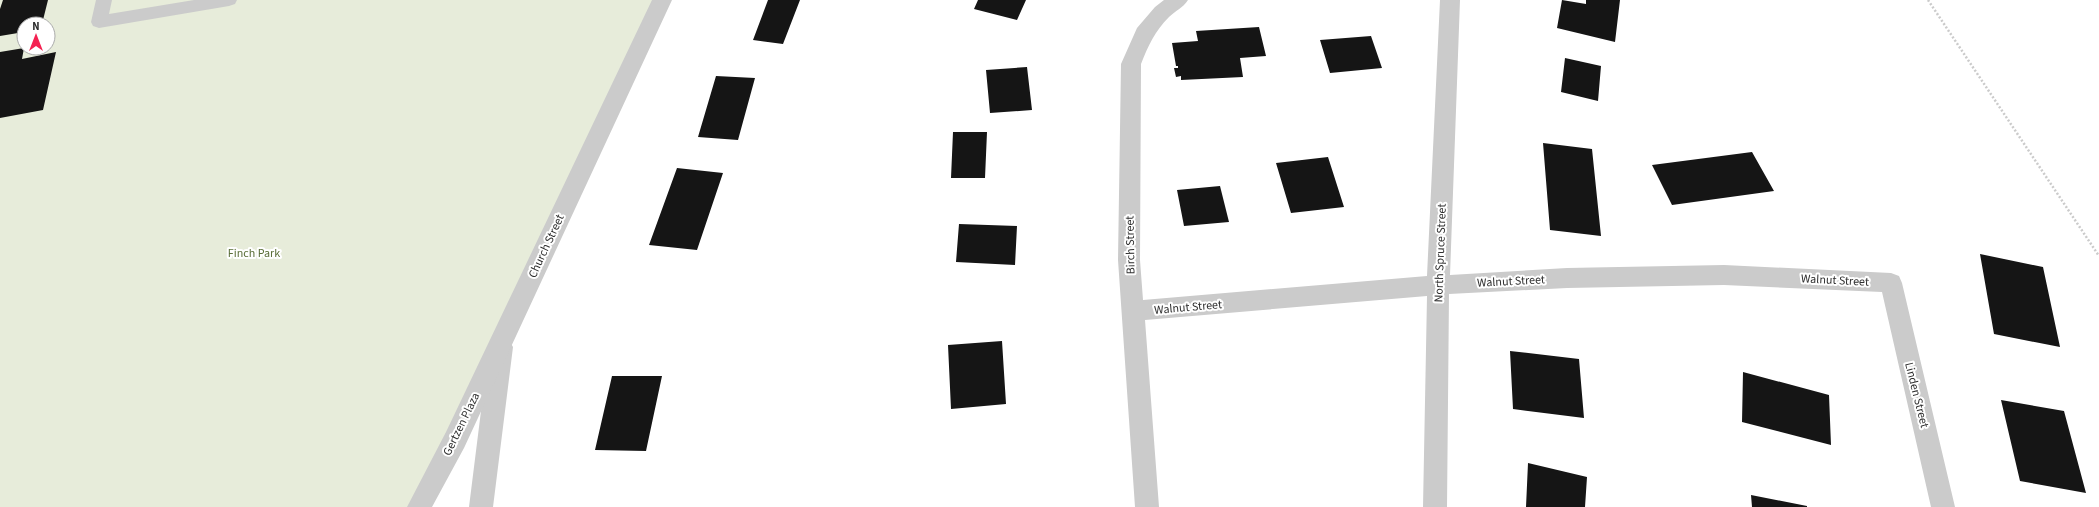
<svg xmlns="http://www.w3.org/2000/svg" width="2099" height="507" font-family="'Source Sans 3',sans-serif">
  <rect width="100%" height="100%" fill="#fff"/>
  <path fill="#e7ecda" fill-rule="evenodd" d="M 0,0 L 661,0 L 412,507 L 0,507 ZM 24,24 L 48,24 L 48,48 L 24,48 Z"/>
  <path fill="#151515" d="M 3,0 L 48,0 L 42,24 L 24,24 L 24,32 L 0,36 L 0,9 Z
    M 768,0 L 800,0 L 783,44 L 753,40 Z
    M 978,0 L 1026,0 L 1017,20 L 974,9 Z
    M 1562,0 L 1586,4 L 1586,0 L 1620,0 L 1615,42 L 1557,28 Z
    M 1259,27 L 1266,56 L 1240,58 L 1243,77 L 1181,80 L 1181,76 L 1176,77 L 1174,68 L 1178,68 L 1178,66 L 1176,66 L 1172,43 L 1198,41 L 1196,31 Z
    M 1371,36 L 1382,68 L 1330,73 L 1320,40 Z
    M 24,48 L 22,59 L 56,52 L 43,110 L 0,118 L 0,52 Z
    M 1565,58 L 1601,66 L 1598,101 L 1561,92 Z
    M 1027,67 L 1032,110 L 990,113 L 986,70 Z
    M 716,76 L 755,78 L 738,140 L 698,137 Z
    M 953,132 L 987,132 L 985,178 L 951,178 Z
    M 1543,143 L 1592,149 L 1601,236 L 1550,230 Z
    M 1752,152 L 1774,191 L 1672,205 L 1652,165 Z
    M 1328,157 L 1344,207 L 1291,213 L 1276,163 Z
    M 677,168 L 723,173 L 697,250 L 649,245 Z
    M 1220,186 L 1229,222 L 1184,226 L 1177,190 Z
    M 959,224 L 1017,226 L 1015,265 L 956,262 Z
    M 1980,254 L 2043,267 L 2060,347 L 1994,334 Z
    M 1002,341 L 1006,404 L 951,409 L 948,345 Z
    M 1510,351 L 1579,359 L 1584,418 L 1513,409 Z
    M 1743,372 L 1829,395 L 1831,445 L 1742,422 Z
    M 612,376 L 662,376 L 646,451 L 595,450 Z
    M 2001,400 L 2064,411 L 2086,493 L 2020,481 Z
    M 1528,463 L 1587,477 L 1585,507 L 1526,507 Z
    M 1751,495 L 1807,506 L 1807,507 L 1752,507 Z"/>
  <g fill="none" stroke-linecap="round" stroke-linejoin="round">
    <path stroke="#cbcbcb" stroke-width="2.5" stroke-dasharray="2 2" stroke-linecap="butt" d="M 1928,0 L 2099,256"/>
    <path fill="#cbcbcb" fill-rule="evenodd" d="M 96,0 L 112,0 L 109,14 L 194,0 L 237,0 L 235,4 L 229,6 L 99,28 L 93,26 L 91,22 Z"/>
    <path fill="#cbcbcb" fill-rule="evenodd" d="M 1164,0 L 1188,0 C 1183,8 1175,11 1169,17 C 1155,31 1148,46 1141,64 L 1140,260 L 1143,300 L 1427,276 L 1440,0 L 1460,0 L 1450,275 L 1567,268 L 1724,265 L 1891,273 L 1899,276 L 1902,283 L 1955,507 L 1931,507 L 1882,292 L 1724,285 L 1567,288 L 1449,294 L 1447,507 L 1423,507 L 1427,296 L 1145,320 L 1159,507 L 1135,507 L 1118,260 L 1121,64 L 1137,28 L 1155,7 Z
      M 501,337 L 509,340 L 513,347 L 493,507 L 469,507 L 489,347 L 493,340 Z"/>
    <path fill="#cbcbcb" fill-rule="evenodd" d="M 652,0 L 672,0 L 464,448 L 432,507 L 407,507 L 446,432 Z"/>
  </g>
  <g text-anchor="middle" stroke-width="4" stroke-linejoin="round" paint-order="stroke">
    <g font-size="12" fill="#2e2e2e" stroke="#fff">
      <text transform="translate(1130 245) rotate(-91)" y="4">Birch Street</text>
      <text transform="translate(546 246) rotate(-65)" y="4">Church Street</text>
      <text transform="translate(1440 253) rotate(-88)" y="4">North Spruce Street</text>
      <text transform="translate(1835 280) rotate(3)" y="4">Walnut Street</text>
      <text transform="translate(1511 281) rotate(-3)" y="4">Walnut Street</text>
      <text transform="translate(1188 307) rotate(-5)" y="4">Walnut Street</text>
      <text transform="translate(1917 395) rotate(76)" y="4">Linden Street</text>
      <text transform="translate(461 424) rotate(-64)" y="4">Gertzen Plaza</text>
    </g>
    <g font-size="12" fill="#596d37" stroke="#fff">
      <text x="254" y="257">Finch Park</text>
    </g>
  </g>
  <g transform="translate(36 36)"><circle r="19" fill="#ffffff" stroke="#ababab"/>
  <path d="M0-3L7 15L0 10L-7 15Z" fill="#f42151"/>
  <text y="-6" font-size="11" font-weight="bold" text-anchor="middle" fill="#2e2e2e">N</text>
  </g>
</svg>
